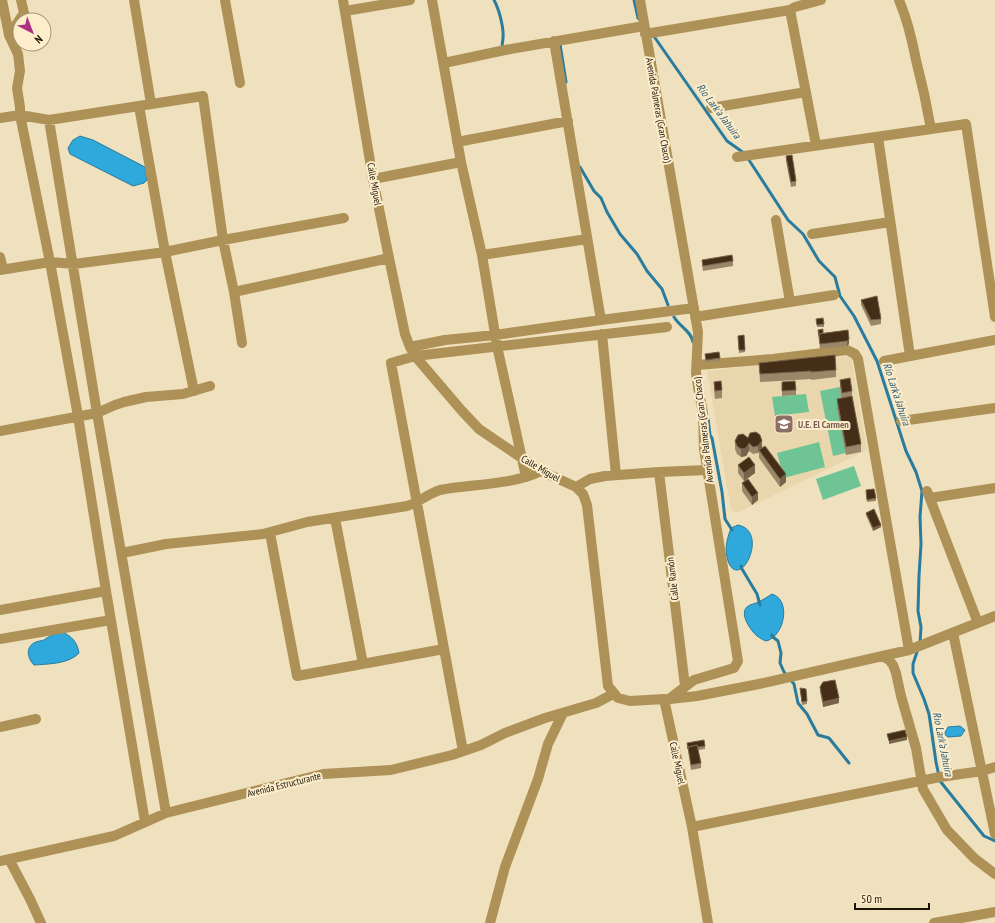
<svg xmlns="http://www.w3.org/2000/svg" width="995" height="923" font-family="'PT Sans Narrow',sans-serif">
  <rect width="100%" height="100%" fill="#efe0be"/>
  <path fill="#e9d6ad" d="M 851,356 L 867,450 L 737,513 L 731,510 L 707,371 Z"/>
  <path fill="#6ec495" d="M 840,387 L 846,453 L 833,456 L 820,391 Z
    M 806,394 L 809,412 L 775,416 L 772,397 Z
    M 819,442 L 825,467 L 784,478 L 777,453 Z
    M 854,466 L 861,486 L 823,500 L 816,479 Z"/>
  <path fill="#2fa8dc" stroke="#297c9d" d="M 80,136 L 93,140 L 145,167 L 147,180 L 144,183 L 133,186 L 70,154 L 68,148 L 73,140 Z
    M 738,525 C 770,531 740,593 728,561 C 724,549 727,539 731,528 Z
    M 772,594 C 792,600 784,637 766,641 C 763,640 760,638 757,636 C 751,631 739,614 747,607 C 750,604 755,604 758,602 C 763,600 767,597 772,594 Z
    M 62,632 C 72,636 77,642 79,653 C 69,664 48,664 34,665 C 28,659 25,648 34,643 C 37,641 41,641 44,640 C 51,635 53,634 62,632 Z
    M 960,726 L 965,730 L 961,736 L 948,737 L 944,734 L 948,727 Z"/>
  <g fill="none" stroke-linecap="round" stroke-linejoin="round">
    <path stroke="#297c9d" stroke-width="3" d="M 494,0 C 499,9 504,28 503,38 C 503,43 501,44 503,48
      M 634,0 L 638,18 L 640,20
      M 653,35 L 727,141 L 744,153
      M 558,44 L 560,44 L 566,82
      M 747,157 L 788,220 L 803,234 L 819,261 L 835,277 L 840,296 L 854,316 L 877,361 L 906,451 L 916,472 L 922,491 L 920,517 L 921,544 L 919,576 L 918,611 L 921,627 L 920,643
      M 580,167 L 594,191 L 601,198 L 607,212 L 620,234 L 637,254 L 647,271 L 662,289 L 668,305
      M 674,317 C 680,327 691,331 693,342
      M 708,418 L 710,435 L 712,438 L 722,492 L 725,519 L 732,530
      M 741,566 L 742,569 L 757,594 L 760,605
      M 772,635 L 773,637 L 778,641 L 781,653 L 780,663 L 784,672 L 794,684 L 798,703 L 807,714 L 818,735 L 829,738 L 849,763
      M 918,649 L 913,664 L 913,673 L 924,699 L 929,714 L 936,762 L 940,781 L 984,836 L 995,841"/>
    <path stroke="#ae9157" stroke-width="10" d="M 2,0 L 9,35 L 18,54 L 20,71 L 17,88 L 20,107 L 20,115 L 50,262 L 78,416 L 106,591 L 145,822
      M 134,0 L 151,104
      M 225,0 L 240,83
      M 343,0 L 373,179 L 389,258 L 405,334 L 410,347 L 415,356 L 462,411 L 479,429 L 541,471 L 576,487 L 583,494 L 587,505 L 608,686 L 618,698 L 630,701 L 664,699 L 692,827 L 708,923
      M 432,0 L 461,162 L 482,255 L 497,346 L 526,477
      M 640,0 L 698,332 L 696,373 L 698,387 L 703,413 L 704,449 L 738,661 L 734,668 L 694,680 L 669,699
      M 899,0 C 907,19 912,39 916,60 C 922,83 927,106 931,129
      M 790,10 L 795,7 L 821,0
      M 345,11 L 410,0
      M 645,34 L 790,10 L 816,145
      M 9,35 L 24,13 L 21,0
      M 554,41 L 601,320
      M 444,63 L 505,50 L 644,26
      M 139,106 L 165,252 L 194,391
      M 711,108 L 806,92
      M 0,118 L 20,115 L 49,120 L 203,96 L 223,240 L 234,292 L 242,343
      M 49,120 L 97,413 L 166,813
      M 878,137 L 910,356
      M 457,142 L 568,121
      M 737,157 L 966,124 L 995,317
      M 373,179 L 461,162
      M 776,220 L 790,302
      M 812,234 L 890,222
      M 482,255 L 587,239
      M 0,257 L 3,269
      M 0,270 L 50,262 L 74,264 L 165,252 L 223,240 L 344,218
      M 234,292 L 389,258
      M 695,317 L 834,295
      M 602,334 L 616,475
      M 410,347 L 445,340 L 495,335 L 601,320 L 694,308
      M 884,361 L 995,340
      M 697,365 L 773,359 L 847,350 L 855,354 L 858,359 L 909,650
      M 901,421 L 995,408
      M 0,431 L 97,413 L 115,405 L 124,402 L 146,397 L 183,394 L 210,386
      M 659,472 L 685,686
      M 576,487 L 590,479 L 605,476 L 659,472 L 707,470
      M 927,491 L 978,623
      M 930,498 L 995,488
      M 335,518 L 363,664
      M 270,533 L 297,676 L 444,649
      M 122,553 L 166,544 L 263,534 L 307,522 L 407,506 C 419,502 428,494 440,490 C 472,484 513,485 541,471
      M 0,610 L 106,591
      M 953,633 L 995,834
      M 0,639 L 111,620
      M 883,656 L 889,660 L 893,665 L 896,673 L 901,696 L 916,748 L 923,789 L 947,830 L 974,858 L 995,874
      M 670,699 L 697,696 L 759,684 L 909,650 L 995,616
      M 0,727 L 36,719
      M 463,751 L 391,363 L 415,356 L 667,327
      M 692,827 L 940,777 L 982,771 L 995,767
      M 9,859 L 30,899 L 41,923
      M 0,861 L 114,836 L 166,813 L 323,774 L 391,770 L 452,755 L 481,745 L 505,733 L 545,718 L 596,703 L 613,694
      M 490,923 L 505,867 L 538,779 L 548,744 L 563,713
      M 934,923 L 995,912"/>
  </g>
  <path fill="#9a876a" d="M 786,156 L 796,181 L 796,186 L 791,187 L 786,161 Z
    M 702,260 L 733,261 L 733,266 L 703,271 L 702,265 Z
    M 861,300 L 881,319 L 881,324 L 871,326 L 861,305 Z
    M 816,319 L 824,324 L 824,327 L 817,327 Z
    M 848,330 L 849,344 L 847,346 L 820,349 L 818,333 L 823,333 Z
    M 744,335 L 745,352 L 739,353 L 738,336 Z
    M 705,354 L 720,358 L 720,361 L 706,362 Z
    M 759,363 L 836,370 L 836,377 L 811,380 L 811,379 L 760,382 Z
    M 840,380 L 852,391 L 852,398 L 861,444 L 861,452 L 846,455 L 837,407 L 837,399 L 841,398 L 840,387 Z
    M 714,382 L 722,390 L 722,398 L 715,399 L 714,390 Z
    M 782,382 L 796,390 L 796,395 L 782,396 Z
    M 743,434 L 762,448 L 786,482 L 780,487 L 759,458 L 759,453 L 758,453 L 753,454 L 749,451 L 746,456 L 741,457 L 737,454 L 735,449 L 735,441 Z
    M 738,465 L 755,473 L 744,481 L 738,473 Z
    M 742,483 L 758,500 L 752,505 L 742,491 Z
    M 866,490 L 876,498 L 876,501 L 867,502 Z
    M 866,513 L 881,527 L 873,531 L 866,515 Z
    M 820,687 L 839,703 L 823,707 L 820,692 Z
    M 800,688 L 807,701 L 807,704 L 802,705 Z
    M 687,743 L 705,746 L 705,749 L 698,750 L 701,763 L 701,768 L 691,770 Z"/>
  <path fill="#776349" d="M 849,339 L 849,344 L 847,346 L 847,341 Z
    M 762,441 L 762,449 L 759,450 L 758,453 L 758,446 Z
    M 749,443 L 749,451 L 746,456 L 741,457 L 741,449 Z
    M 755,465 L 755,473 L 744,481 L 744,473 Z
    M 786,474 L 786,482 L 780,487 L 780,479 Z
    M 758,493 L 758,500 L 752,505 L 752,497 Z
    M 881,525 L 881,527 L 873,531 L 873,528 Z
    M 839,698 L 839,703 L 823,707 L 823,702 Z
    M 907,737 L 907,740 L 889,744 L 889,741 Z"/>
  <path fill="#442e17" stroke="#776349" d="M 792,155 L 796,181 L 791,182 L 786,156 Z
    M 732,255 L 733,261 L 703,266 L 702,260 Z
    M 877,296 L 881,319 L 871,320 L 861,300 Z
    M 823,318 L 824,324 L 817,325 L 816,319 Z
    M 823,329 L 823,333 L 819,334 L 819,336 L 818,330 Z
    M 848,330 L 849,339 L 847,341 L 820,344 L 819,334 Z
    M 744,335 L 745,350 L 739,350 L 738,336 Z
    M 719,352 L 720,358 L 706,360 L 705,354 Z
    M 835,355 L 836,370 L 811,372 L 811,371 L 760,374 L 759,363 Z
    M 850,378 L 852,391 L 842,393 L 840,380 Z
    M 721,381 L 722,390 L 715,391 L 714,382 Z
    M 795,381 L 796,390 L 782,391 L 782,382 Z
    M 852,396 L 861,444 L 846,447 L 837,399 Z
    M 756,432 L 760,435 L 762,441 L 758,446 L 753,447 L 749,443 L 746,448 L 741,449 L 737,446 L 735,441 L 738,435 L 743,434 L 748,438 L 750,433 Z
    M 765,446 L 786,474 L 780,479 L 759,450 Z
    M 749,457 L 755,465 L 744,473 L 738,465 Z
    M 748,479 L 758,493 L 752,497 L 742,483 Z
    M 874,489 L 876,498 L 867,500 L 866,490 Z
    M 874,509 L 881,525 L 873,528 L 866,513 Z
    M 835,680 L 839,698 L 823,702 L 820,687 L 823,682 Z
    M 800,688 L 806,689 L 807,701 L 802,702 Z
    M 905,730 L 907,737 L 889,741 L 887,734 Z
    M 704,740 L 705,746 L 698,747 L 697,745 L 688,747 L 688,749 L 687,743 Z
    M 697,745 L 701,763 L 691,765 L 688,747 Z"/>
  <defs>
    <g id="school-square" transform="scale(1)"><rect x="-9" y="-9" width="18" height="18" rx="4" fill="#8d6e63" stroke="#fdedcb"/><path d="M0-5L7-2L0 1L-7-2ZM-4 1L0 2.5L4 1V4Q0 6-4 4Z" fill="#fff"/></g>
  </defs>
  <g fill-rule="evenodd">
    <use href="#school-square" x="784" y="424"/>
  </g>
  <g text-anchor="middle" stroke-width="4" stroke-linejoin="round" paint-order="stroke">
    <g font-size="10" fill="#1b1509" stroke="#fdedcb">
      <text transform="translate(659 110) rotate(80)" y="4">Avenida Palmeras (Gran Chaco)</text>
      <text transform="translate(375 184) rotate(80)" y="4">Calle Miguel</text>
      <text transform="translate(703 430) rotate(-97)" y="4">Avenida Palmeras (Gran Chaco)</text>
      <text transform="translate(541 468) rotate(30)" y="4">Calle Miguel</text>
      <text transform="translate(672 579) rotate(-97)" y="4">Calle Ramón</text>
      <text transform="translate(678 763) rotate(78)" y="4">Calle Miguel</text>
      <text transform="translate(284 784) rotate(-14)" y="4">Avenida Estructurante</text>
    </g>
    <g font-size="10" font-weight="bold" fill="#785e54" stroke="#fdedcb" text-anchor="start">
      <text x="798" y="428">U.E. El Carmen</text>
    </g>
    <g font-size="11" font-style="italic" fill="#2e5c73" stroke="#fdedcb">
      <text transform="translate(719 111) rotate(53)" y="4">Río Lark’a Jahuira</text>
      <text transform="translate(897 394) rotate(72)" y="4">Río Lark’a Jahuira</text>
      <text transform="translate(943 744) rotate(79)" y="4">Río Lark’a Jahuira</text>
    </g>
  </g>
  <g transform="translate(32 32) rotate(138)"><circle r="19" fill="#fdedcb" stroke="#a3977d"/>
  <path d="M0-3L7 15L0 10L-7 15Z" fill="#ad2f7f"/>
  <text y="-6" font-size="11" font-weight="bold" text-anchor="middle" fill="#1b1509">N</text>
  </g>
  <path d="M855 903v6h74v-6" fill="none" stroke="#1b1509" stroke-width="2"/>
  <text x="861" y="903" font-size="12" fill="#1b1509" stroke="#fdedcb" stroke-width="3" paint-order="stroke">50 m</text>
</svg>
